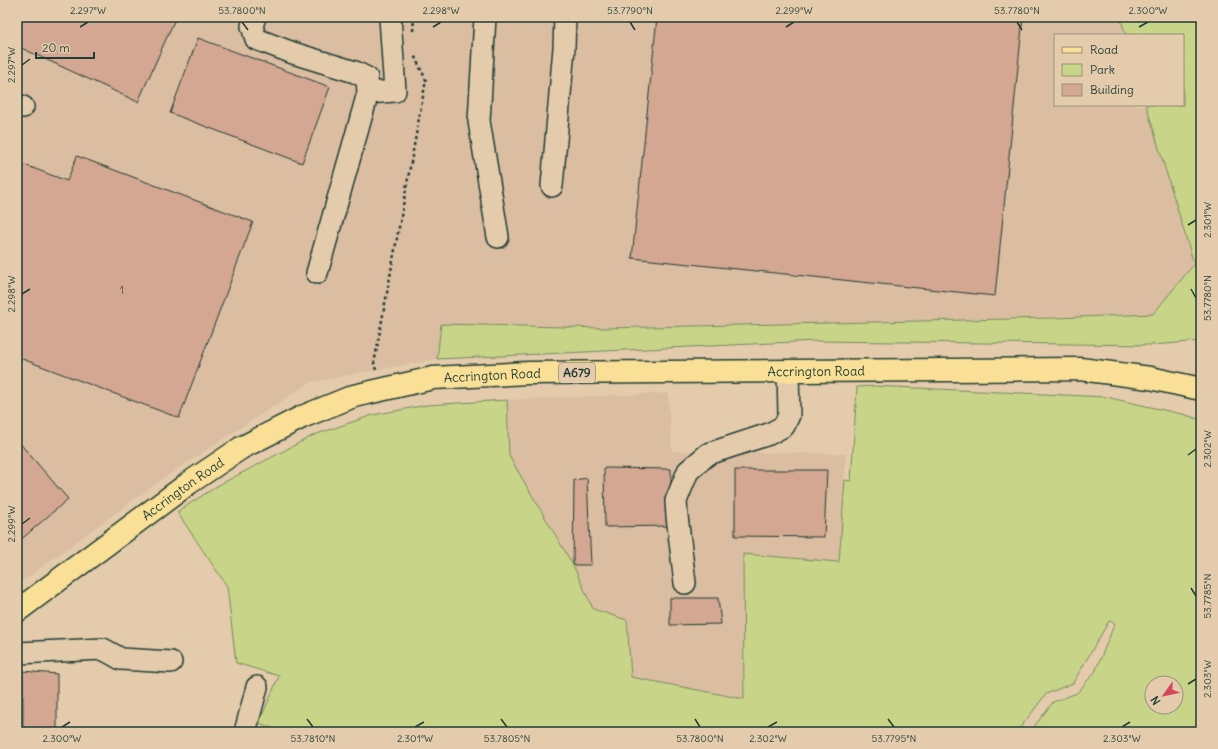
<svg xmlns="http://www.w3.org/2000/svg" width="1218" height="749" font-family="Delius,sans-serif">
  <rect width="100%" height="100%" fill="#e4cbac"/>
  <filter id="ink" filterUnits="userSpaceOnUse"><feTurbulence type="fractalNoise" baseFrequency=".025" numOctaves="2"/><feDisplacementMap in="SourceGraphic" scale="8" xChannelSelector="R" yChannelSelector="G"/><feConvolveMatrix kernelMatrix="1 2 1 2 8 2 1 2 1" color-interpolation-filters="sRGB"/></filter>
  <g filter="url(#ink)">
    <path fill="#dbbda2" d="M 17,17 L 1120,17 L 1126,35 L 1055,35 L 1055,105 L 1146,105 L 1194,264 L 1153,314 L 1055,318 L 604,328 L 441,324 L 437,359 L 311,382 L 162,479 L 17,585 Z
      M 668,393 L 672,451 L 846,454 L 839,562 L 743,554 L 744,699 L 631,677 L 627,620 L 593,609 L 573,565 L 509,456 L 507,400 Z"/>
    <path fill="#c8d588" stroke="#74895e" fill-rule="evenodd" d="M 1120,17 L 1201,17 L 1201,341 L 1153,345 L 815,341 L 437,359 L 441,324 L 604,328 L 1055,318 L 1153,314 L 1194,264 L 1146,105 L 1183,105 L 1183,35 L 1126,35 Z
      M 873,386 L 1106,397 L 1186,415 L 1201,420 L 1201,732 L 1030,732 L 1053,702 L 1077,693 L 1095,672 L 1115,623 L 1109,621 L 1073,683 L 1046,694 L 1017,732 L 282,732 L 259,723 L 279,676 L 236,663 L 227,586 L 177,512 L 217,486 L 314,435 L 373,415 L 427,405 L 507,400 L 509,456 L 573,565 L 593,609 L 627,620 L 631,677 L 744,699 L 743,554 L 839,562 L 845,480 L 851,481 L 857,387 ZM 1152,683 L 1176,683 L 1176,707 L 1152,707 Z"/>
    <path fill="#d3a791" stroke="#1f3d34" d="M 17,17 L 171,17 L 175,19 L 138,102 L 17,46 Z
      M 657,17 L 1023,17 L 995,296 L 632,258 Z
      M 198,38 L 330,87 L 302,163 L 170,113 Z
      M 77,156 L 253,222 L 179,418 L 17,357 L 17,162 L 67,181 Z
      M 17,440 L 68,499 L 17,543 Z
      M 604,468 L 671,469 L 671,526 L 605,527 Z
      M 735,470 L 827,470 L 824,537 L 735,536 Z
      M 587,478 L 591,565 L 573,565 L 574,480 Z
      M 670,598 L 718,598 L 721,624 L 670,625 Z
      M 23,671 L 57,674 L 57,732 L 23,732 Z"/>
    <g fill="none" stroke-linecap="round" stroke-linejoin="round">
      <g stroke="#1f3d34" stroke-width="24">
        <path id="minor" d="M 255,17 L 252,26 L 256,39 L 293,53 L 355,72 L 367,78 L 368,93 L 317,273
          M 485,17 L 479,121 L 498,237
          M 368,93 L 395,91 L 390,17
          M 17,105 L 23,107
          M 552,186 L 564,48 L 565,17
          M 685,583 L 677,516 L 676,501 L 688,471 L 708,454 L 769,434 L 784,426 L 789,415 L 788,372
          M 17,654 L 18,653 L 103,649 L 121,659 L 171,662
          M 245,732 L 257,687"/>
      </g>
      <g stroke="#1f3d34" stroke-width="25">
        <g id="major">
          <path id="s1" d="M 17,611 L 189,483 L 241,448 L 302,417 L 354,396 L 433,378 L 528,373 L 1080,369 L 1150,378 L 1201,389"/>
        </g>
      </g>
      <path stroke="#1f3d34" stroke-width="2.5" stroke-dasharray="3 3" stroke-linecap="butt" d="M 413,31 L 414,17
        M 376,370 L 374,364 L 426,80 L 414,55"/>
      <use href="#minor" stroke="#e4cbac" stroke-width="21"/>
      <use href="#major" stroke="#fadf96" stroke-width="22"/>
    </g>
  </g>
  <path fill="none" stroke="#1f3d34" stroke-width="1.5" d="M 242,22 L 248,30M 630,22 L 635,30M 1017,22 L 1022,30M 80,27 L 88,22M 433,27 L 441,22M 786,27 L 794,22M 1139,27 L 1148,22M 22,65 L 30,59M 1188,225 L 1196,220M 1191,289 L 1196,298M 22,294 L 30,289M 1188,455 L 1196,449M 22,524 L 30,518M 1191,588 L 1196,596M 1188,684 L 1196,679M 307,719 L 313,727M 501,719 L 507,727M 695,719 L 700,727M 888,719 L 894,727M 62,727 L 70,722M 415,727 L 424,722M 768,727 L 777,722M 1122,727 L 1130,722"/>
  <g text-anchor="middle" stroke-width="3.5" stroke-linejoin="round" paint-order="stroke">
    <g font-size="11" fill="#4c584b">
      <text x="122" y="294">1</text>
    </g>
    <rect fill="#e4cbac" stroke="#5a6858" stroke-width="1" x="559" y="363" width="36" height="20" rx="3"/>
    <g font-size="12" font-weight="bold" fill="#1f3d34">
      <text x="577" y="377">A679</text>
    </g>
    <g font-size="13" fill="#1f3d34" stroke="#e4cbac">
      <text dy="5" stroke="none"><textPath href="#s1" startOffset="866">Accrington Road</textPath></text>
      <text dy="5" stroke="none"><textPath href="#s1" startOffset="542">Accrington Road</textPath></text>
      <text dy="5" stroke="none"><textPath href="#s1" startOffset="206">Accrington Road</textPath></text>
    </g>
  </g>
  <rect width="1218" height="749" fill="none" stroke="#e4cbac" stroke-width="44"/>
  <rect x="1054" y="34" width="130" height="72" fill="#e4cbac" stroke="#95927c"/>
  <rect x="1062" y="47" width="20" height="6" fill="#fadf96" stroke="#95927c"/>
  <text x="1090" y="54" font-size="12" fill="#1f3d34">Road</text>
  <rect x="1062" y="64" width="20" height="12" fill="#c8d588" stroke="#95927c"/>
  <text x="1090" y="74" font-size="12" fill="#1f3d34">Park</text>
  <rect x="1062" y="84" width="20" height="12" fill="#d3a791" stroke="#95927c"/>
  <text x="1090" y="94" font-size="12" fill="#1f3d34">Building</text>
  <g transform="translate(1164 695) rotate(237)"><circle r="19" fill="#e4cbac" stroke="#95927c"/>
  <path d="M0-3L7 15L0 10L-7 15Z" fill="#d1495b"/>
  <text y="-6" font-size="11" font-weight="bold" text-anchor="middle" fill="#1f3d34">N</text>
  </g>
  <path d="M36 52v6h58v-6" fill="none" stroke="#1f3d34" stroke-width="2"/>
  <text x="42" y="52" font-size="12" fill="#1f3d34" stroke="#e4cbac" stroke-width="3" paint-order="stroke">20 m</text>
  <rect x="22" y="22" width="1174" height="705" fill="none" stroke="#1f3d34" stroke-width="1.5"/>
  <g font-size="10" text-anchor="middle" fill="#1f3d34">
    <text x="88" y="14">2.297°W</text>
    <text x="242" y="14">53.7800°N</text>
    <text x="441" y="14">2.298°W</text>
    <text x="630" y="14">53.7790°N</text>
    <text x="794" y="14">2.299°W</text>
    <text x="1017" y="14">53.7780°N</text>
    <text x="1148" y="14">2.300°W</text>
    <text transform="translate(11 65) rotate(-90)" y="4">2.297°W</text>
    <text transform="translate(1207 220) rotate(-90)" y="4">2.301°W</text>
    <text transform="translate(11 294) rotate(-90)" y="4">2.298°W</text>
    <text transform="translate(1207 298) rotate(-90)" y="4">53.7780°N</text>
    <text transform="translate(1207 449) rotate(-90)" y="4">2.302°W</text>
    <text transform="translate(11 524) rotate(-90)" y="4">2.299°W</text>
    <text transform="translate(1207 596) rotate(-90)" y="4">53.7785°N</text>
    <text transform="translate(1207 679) rotate(-90)" y="4">2.303°W</text>
    <text x="62" y="742">2.300°W</text>
    <text x="313" y="742">53.7810°N</text>
    <text x="415" y="742">2.301°W</text>
    <text x="507" y="742">53.7805°N</text>
    <text x="700" y="742">53.7800°N</text>
    <text x="768" y="742">2.302°W</text>
    <text x="894" y="742">53.7795°N</text>
    <text x="1122" y="742">2.303°W</text>
  </g>
</svg>
